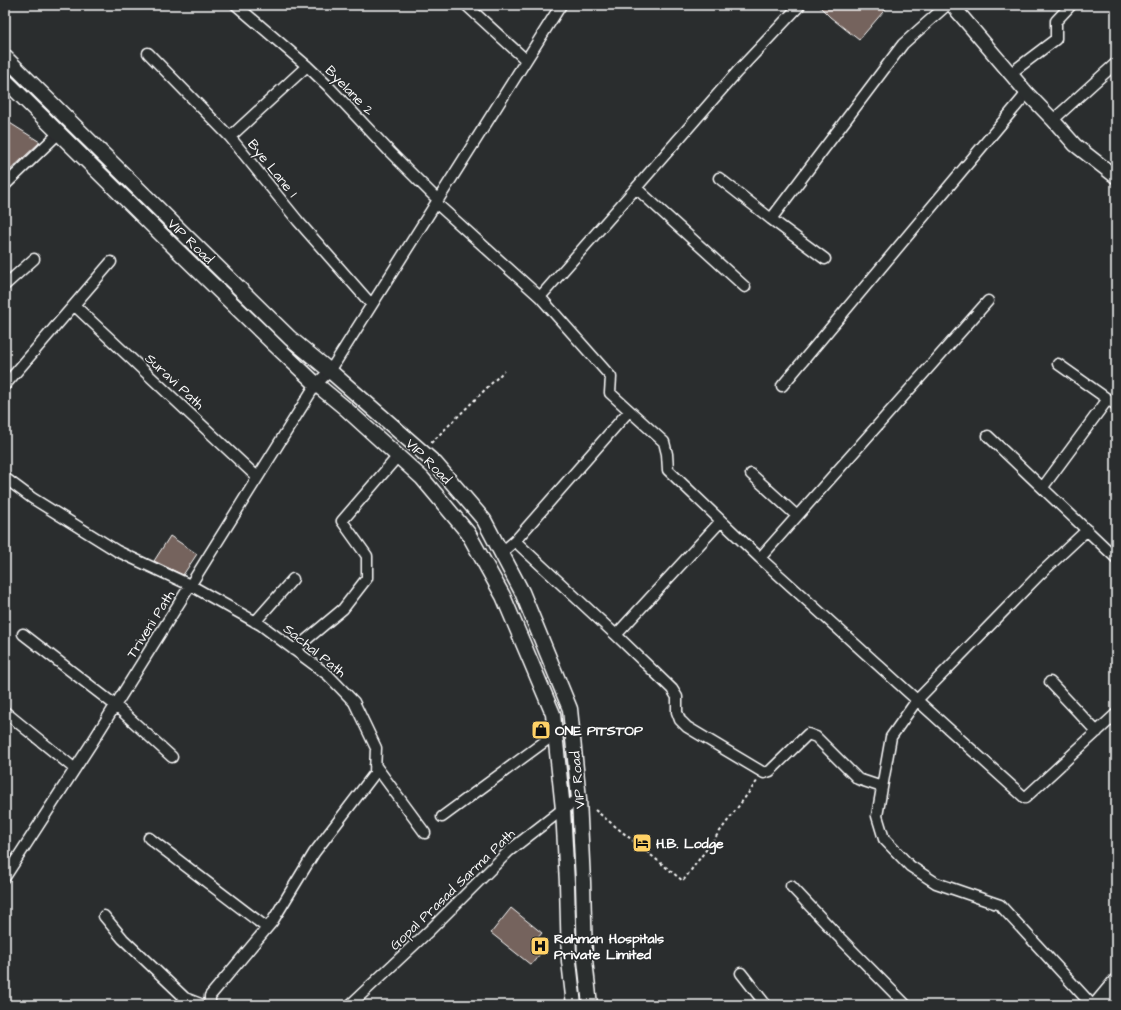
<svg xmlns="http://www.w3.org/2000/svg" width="1121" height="1010" font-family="'Architects Daughter',sans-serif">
  <rect width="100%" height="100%" fill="#2a2d2e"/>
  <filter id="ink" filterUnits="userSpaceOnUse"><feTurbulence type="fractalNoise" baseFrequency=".025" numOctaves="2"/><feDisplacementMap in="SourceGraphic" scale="8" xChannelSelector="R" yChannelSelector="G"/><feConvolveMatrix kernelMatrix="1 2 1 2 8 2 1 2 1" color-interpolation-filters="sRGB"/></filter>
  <g filter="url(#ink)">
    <path fill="#75635d" stroke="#fff" d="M 818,5 L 889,5 L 859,40 L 830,17 Z
      M 5,120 L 40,142 L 5,175 Z
      M 170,536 L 197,554 L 183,575 L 154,561 Z
      M 511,908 L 542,933 L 536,940 L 542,944 L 536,951 L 540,954 L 531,965 L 491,933 Z"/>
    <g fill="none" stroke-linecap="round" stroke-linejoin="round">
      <g stroke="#fff" stroke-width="13">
        <path id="minor" d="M 236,5 L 307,66 L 328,86 L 390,152 L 438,200
          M 466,5 L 526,60
          M 148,53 L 230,137 L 298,221 L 371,304
          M 1011,73 L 1056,39 L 1056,21 L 1071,5
          M 1053,120 L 1116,63
          M 230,137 L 307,66
          M 719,178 L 771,219 L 825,259
          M 5,185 L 59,133
          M 636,188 L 745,287
          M 436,203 L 540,297 L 611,377 L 610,393 L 664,442 L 667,454 L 668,470 L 760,558 L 1025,798 L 1116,714
          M 771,219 L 903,44 L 947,5
          M 5,285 L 34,259
          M 540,297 L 636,188 L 737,72 L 800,5
          M 74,305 L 257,477
          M 1058,364 L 1116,405
          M 5,385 L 111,262
          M 782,386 L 1027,93
          M 988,436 L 1116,558
          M 751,474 L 797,516
          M 5,478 L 32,498 L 117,551 L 190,585 L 261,625 L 328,675 L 354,702 L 376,748 L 375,773 L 314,853 L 272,922 L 210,996 L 210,1005
          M 1043,487 L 1108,399
          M 1087,530 L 1039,575 L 917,700 L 891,737 L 877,816 L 884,839 L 910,866 L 936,883 L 1000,905 L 1092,1005
          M 515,541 L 616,635 L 672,689 L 677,697 L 677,712 L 680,720 L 687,727 L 764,773 L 770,771 L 808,734 L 816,737 L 858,779 L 882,787
          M 501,553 L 515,541 L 629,411
          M 760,558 L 988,301
          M 255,622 L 293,579
          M 23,634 L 115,705 L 172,757
          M 616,635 L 721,521
          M 294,650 L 343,609 L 367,578 L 367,556 L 342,521 L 398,456
          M 1050,682 L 1097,732
          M 5,712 L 75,769
          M 375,765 L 425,833
          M 442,817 L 555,734
          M 149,838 L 267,928
          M 5,877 L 93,741 L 316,384 L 330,371 L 561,5
          M 791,886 L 838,936 L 906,1005
          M 104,916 L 123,939 L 185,998 L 203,1005
          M 741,973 L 766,1005
          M 350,1005 L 430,930 L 509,851 L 563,809 L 579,799"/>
      </g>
      <g stroke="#fff" stroke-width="16">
        <path id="tertiary" d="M 952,5 L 1027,93 L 1053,120 L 1075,145 L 1116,177"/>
      </g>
      <g stroke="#fff" stroke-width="17">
        <path id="secondary" d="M 5,57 L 187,237 L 290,338 L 330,371 L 436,464 L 484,520 L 522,592 L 570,709 L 579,799 L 583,882 L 585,960 L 590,1005
          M 5,80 L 176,249 L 279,349 L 316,384 L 345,408 L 422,478 L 468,533 L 503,596 L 553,714 L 563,809 L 567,883 L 569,961 L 574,1005
          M 1096,1005 L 1116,981
          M 1113,1005 L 1116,1001"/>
      </g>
      <path stroke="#fff" stroke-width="2" stroke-dasharray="3 3" stroke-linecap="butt" d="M 431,443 L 504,371
        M 595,810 L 683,881 L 758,780"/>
      <use href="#minor" stroke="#2a2d2e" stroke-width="10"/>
      <use href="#tertiary" stroke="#2a2d2e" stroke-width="13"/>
      <use href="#secondary" stroke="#2a2d2e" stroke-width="14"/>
    </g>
  </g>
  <defs>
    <g id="shop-square" transform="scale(1)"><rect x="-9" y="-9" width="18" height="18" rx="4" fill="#ffd166" stroke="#2a2d2e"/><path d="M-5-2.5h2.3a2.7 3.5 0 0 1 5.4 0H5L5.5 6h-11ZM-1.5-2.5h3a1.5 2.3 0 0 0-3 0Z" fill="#111"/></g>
    <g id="hotel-square" transform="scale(1)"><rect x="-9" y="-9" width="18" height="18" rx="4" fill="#ffd166" stroke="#2a2d2e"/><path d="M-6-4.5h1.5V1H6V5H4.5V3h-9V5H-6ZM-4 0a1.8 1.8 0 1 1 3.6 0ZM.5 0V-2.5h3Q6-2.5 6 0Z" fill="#111"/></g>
    <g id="hospital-square" transform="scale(1)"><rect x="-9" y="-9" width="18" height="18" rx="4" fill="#ffd166" stroke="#2a2d2e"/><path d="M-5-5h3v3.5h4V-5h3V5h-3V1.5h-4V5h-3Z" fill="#111"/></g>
  </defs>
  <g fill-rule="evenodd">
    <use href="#shop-square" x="541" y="730"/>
    <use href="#hotel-square" x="642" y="843"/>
    <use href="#hospital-square" x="540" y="946"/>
  </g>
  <g text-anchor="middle" stroke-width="3.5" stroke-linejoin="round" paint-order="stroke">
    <g font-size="14" fill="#fff" stroke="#2a2d2e">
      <text transform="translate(350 90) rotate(46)" y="5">Byelane 2</text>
      <text transform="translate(273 168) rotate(51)" y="5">Bye Lane 1</text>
      <text transform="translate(191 241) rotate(44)" y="5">VIP Road</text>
      <text transform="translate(175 381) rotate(43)" y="5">Suravi Path</text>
      <text transform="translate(429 461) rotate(45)" y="5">VIP Road</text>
      <text transform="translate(150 624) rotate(-58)" y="5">Triveni Path</text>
      <text transform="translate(315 650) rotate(39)" y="5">Sachal Path</text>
      <text transform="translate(577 780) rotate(-95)" y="5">VIP Road</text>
      <text transform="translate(452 889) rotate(-44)" y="5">Gopal Prasad Sarma Path</text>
    </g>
    <g font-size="14" font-weight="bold" fill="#fff" stroke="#2a2d2e" text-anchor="start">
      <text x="555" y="735">ONE PITSTOP</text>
      <text x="656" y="848">H.B. Lodge</text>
      <text x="554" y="943">Rahman Hospitals<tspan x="554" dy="16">Private Limited</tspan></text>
    </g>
  </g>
  <rect width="1121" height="1010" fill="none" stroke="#2a2d2e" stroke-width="20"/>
  <rect x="10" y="10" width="1101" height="990" fill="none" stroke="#fff" stroke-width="1.5" filter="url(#ink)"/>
</svg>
